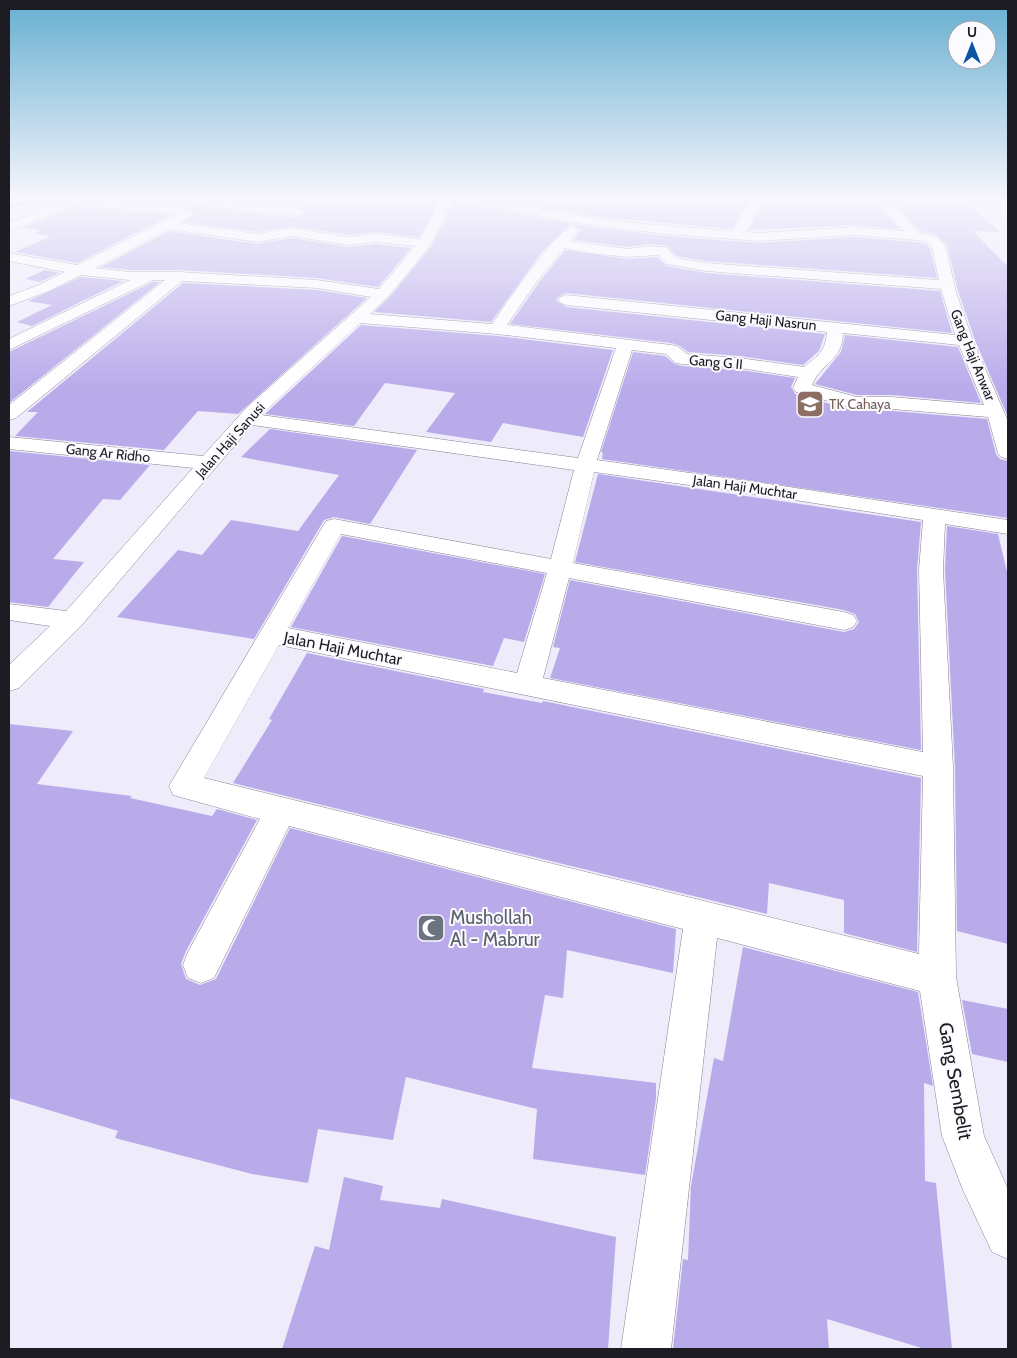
<svg xmlns="http://www.w3.org/2000/svg" width="1017" height="1358" font-family="Cabin,sans-serif">
  <rect width="100%" height="100%" fill="#eeebfb"/>
  <g fill="none" stroke-linecap="round" stroke-linejoin="round">
    <path fill="#44a6ad" fill-rule="evenodd" d="M 30,200 L 36,200 L 9,209 L 9,206 Z"/>
  </g>
  <path fill="#b9aaea" d="M 116,200 L 207,200 L 205,203 L 213,209 L 297,218 L 305,213 L 297,206 L 226,200 L 439,200 L 419,237 L 376,232 L 348,235 L 292,226 L 257,232 L 185,222 L 196,213 L 183,205 Z
    M 455,200 L 470,200 L 472,204 L 478,206 L 583,226 L 666,236 L 759,243 L 854,237 L 915,242 L 925,244 L 930,248 L 937,278 L 706,261 L 677,256 L 668,247 L 662,245 L 648,244 L 628,247 L 574,240 L 581,230 L 572,224 L 564,230 L 541,253 L 491,322 L 374,312 L 389,298 L 431,247 Z
    M 498,200 L 749,200 L 732,229 L 600,217 Z
    M 765,200 L 875,200 L 900,229 L 854,225 L 749,230 Z
    M 891,200 L 922,200 L 924,203 L 966,203 L 1000,232 L 973,231 L 1008,267 L 1008,417 L 975,340 L 958,291 L 947,245 L 935,234 L 920,231 Z
    M 74,207 L 171,215 L 77,263 L 15,252 L 51,236 L 34,234 L 41,230 L 22,228 Z
    M 169,231 L 257,244 L 292,238 L 348,247 L 376,244 L 411,248 L 378,287 L 317,278 L 179,270 L 130,270 L 101,267 Z
    M 565,250 L 628,259 L 657,257 L 667,266 L 706,273 L 940,291 L 952,333 L 566,293 L 560,296 L 556,300 L 566,307 L 825,334 L 819,351 L 803,365 L 740,356 L 688,352 L 678,345 L 671,343 L 510,324 L 540,281 Z
    M 45,270 L 59,273 L 40,282 L 25,279 Z
    M 81,277 L 123,281 L 32,326 L 17,322 L 52,305 L 28,301 Z
    M 153,282 L 160,282 L 9,403 L 9,352 Z
    M 183,283 L 317,290 L 367,298 L 238,414 L 198,411 L 164,450 L 15,436 L 38,412 L 27,412 Z
    M 361,325 L 497,336 L 613,350 L 583,437 L 503,423 L 491,442 L 426,432 L 455,393 L 385,383 L 354,426 L 265,414 Z
    M 845,335 L 958,347 L 981,403 L 892,395 L 857,395 L 815,384 L 841,352 Z
    M 633,352 L 665,356 L 675,364 L 682,366 L 740,370 L 795,378 L 791,387 L 795,394 L 855,411 L 892,411 L 987,419 L 996,454 L 1000,459 L 1008,461 L 1008,518 L 602,459 L 603,453 L 601,452 Z
    M 270,429 L 417,450 L 370,524 L 334,517 L 324,520 L 254,639 L 117,617 L 178,550 L 202,555 L 231,520 L 298,531 L 339,475 L 241,457 Z
    M 9,451 L 150,465 L 120,500 L 103,499 L 53,559 L 84,562 L 48,607 L 9,602 Z
    M 598,474 L 921,522 L 917,570 L 921,750 L 550,678 L 560,648 L 553,647 L 570,580 L 844,632 L 854,629 L 859,622 L 855,614 L 844,610 L 575,562 Z
    M 947,526 L 998,534 L 1008,576 L 1008,944 L 957,931 L 955,767 L 945,570 Z
    M 342,536 L 545,574 L 524,642 L 504,638 L 493,666 L 291,627 Z
    M 307,653 L 484,689 L 483,692 L 542,703 L 543,701 L 921,778 L 917,952 L 844,933 L 844,900 L 769,883 L 767,914 L 233,783 L 272,720 L 269,719 Z
    M 9,724 L 73,731 L 37,784 L 132,796 L 130,798 L 212,816 L 217,809 L 257,820 L 186,951 L 181,964 L 186,979 L 200,985 L 216,979 L 290,828 L 676,929 L 673,973 L 567,950 L 563,998 L 545,995 L 532,1068 L 656,1083 L 656,1099 L 645,1175 L 533,1159 L 537,1109 L 406,1077 L 393,1140 L 318,1129 L 308,1183 L 252,1174 L 115,1138 L 118,1131 L 9,1098 Z
    M 743,947 L 918,992 L 933,1086 L 924,1083 L 925,1181 L 936,1183 L 952,1349 L 925,1349 L 827,1319 L 829,1349 L 673,1349 L 683,1259 L 688,1260 L 691,1186 L 714,1058 L 723,1061 Z
    M 962,1000 L 1008,1009 L 1008,1062 L 972,1054 Z
    M 344,1177 L 383,1186 L 380,1200 L 440,1208 L 442,1199 L 616,1237 L 608,1349 L 282,1349 L 315,1246 L 329,1250 Z"/>
  <g fill="none" stroke-linecap="round" stroke-linejoin="round">
    <g stroke="#868391" stroke-width="1">
      <path id="street" d="M 65,200 L 97,200 L 183,207 L 194,214 L 180,223 L 257,234 L 292,228 L 348,237 L 376,234 L 420,239 L 435,208 L 441,200 L 453,200 L 430,246 L 388,297 L 370,314 L 492,324 C 505,305 555,231 573,226 L 579,230 L 570,241 L 628,249 L 648,246 L 662,247 L 667,248 L 676,258 L 706,263 L 939,280 L 932,247 L 926,242 L 915,240 L 854,235 L 759,241 L 666,234 L 583,224 L 478,204 L 474,203 L 472,200 C 509,200 545,210 581,216 C 631,224 683,227 733,231 L 751,200 L 763,200 L 746,232 L 759,233 L 854,227 L 904,231 L 877,200 L 889,200 L 919,233 L 935,236 L 945,245 L 956,292 L 973,341 L 1008,421 L 1008,459 L 1001,457 L 998,453 L 988,417 L 892,409 L 856,409 L 796,392 L 793,388 L 798,377 L 740,368 L 682,364 L 676,363 L 666,354 L 632,350 L 597,460 L 769,484 L 1008,520 L 1008,534 L 945,524 L 943,570 L 953,767 L 956,977 L 984,1136 L 1008,1189 L 1008,1259 L 992,1252 L 963,1190 L 942,1136 L 920,991 L 717,938 L 671,1349 L 621,1349 L 683,929 L 289,826 L 214,978 L 201,983 L 188,978 L 183,965 L 188,952 L 260,819 L 173,795 L 169,786 L 326,521 L 334,519 L 551,559 L 574,470 L 252,425 L 81,626 L 19,688 L 9,691 L 9,665 L 50,626 L 9,620 L 9,604 L 66,611 L 193,468 L 9,449 L 9,437 L 203,456 L 248,406 L 371,297 L 317,288 L 182,281 L 16,418 L 9,420 L 9,405 L 165,280 L 153,280 L 9,350 L 9,339 L 130,280 L 81,275 L 49,291 L 9,306 L 9,296 L 39,285 L 65,272 L 9,261 L 9,253 L 77,265 L 178,214 L 74,205 L 9,231 L 9,223 ZM 169,229 L 257,242 L 292,236 L 348,245 L 376,242 L 415,246 L 379,289 L 317,280 L 179,272 L 130,272 L 95,268 ZM 564,248 L 589,253 L 628,257 L 658,255 L 667,264 L 706,271 L 941,289 L 955,335 L 566,295 L 561,297 L 558,300 L 561,303 L 566,305 L 827,332 C 825,352 819,355 804,367 L 740,358 L 687,354 L 677,346 L 671,345 L 507,325 L 538,280 ZM 360,323 L 497,334 L 616,348 L 578,458 L 261,415 ZM 843,333 L 959,345 L 984,405 L 892,397 L 857,397 L 812,385 C 821,362 842,363 843,333 ZM 594,472 L 769,496 L 923,520 L 919,570 L 923,752 L 543,678 L 569,578 L 844,630 L 853,627 L 857,621 L 853,615 L 844,612 L 573,563 ZM 341,534 L 547,573 L 517,673 L 288,628 ZM 279,645 L 923,776 L 919,954 L 204,778 Z
        M 209,200 L 297,208 L 303,212 L 297,216 L 213,207 L 207,203 Z"/>
    </g>
    <use href="#street" fill="#fff" fill-rule="evenodd"/>
  </g>
  <linearGradient id="sky" x2="0" y2="1"><stop stop-color="#66aed0"/><stop offset="0.51" stop-color="#f7f6fd"/><stop offset="1" stop-color="#f7f6fd" stop-opacity="0"/></linearGradient>
  <rect width="1017" height="390" fill="url(#sky)"/>
  <defs>
    <g id="school-square" transform="scale(1.4375)"><rect x="-9" y="-9" width="18" height="18" rx="4" fill="#8d6e63" stroke="#fbfafe"/><path d="M0-5L7-2L0 1L-7-2ZM-4 1L0 2.5L4 1V4Q0 6-4 4Z" fill="#fff"/></g>
    <g id="mosque-square" transform="scale(1.4375)"><rect x="-9" y="-9" width="18" height="18" rx="4" fill="#6b7280" stroke="#fbfafe"/><path d="M3.5-4.9A6 6 0 1 0 3.5 4.9A5 5 0 1 1 3.5-4.9Z" fill="#fff"/></g>
  </defs>
  <g fill-rule="evenodd">
    <use href="#school-square" x="810" y="404"/>
    <use href="#mosque-square" x="431" y="928"/>
  </g>
  <g text-anchor="middle" stroke-width="4" stroke-linejoin="round" paint-order="stroke">
    <g font-size="14" fill="#1d1c22" stroke="#fbfafe">
      <text transform="translate(766 320) rotate(6)" y="5">Gang Haji Nasrun</text>
      <text transform="translate(973 355) rotate(68)" y="5">Gang Haji Anwar</text>
      <text transform="translate(716 362) rotate(5)" y="5">Gang G II</text>
      <text transform="translate(230 440) rotate(-48)" y="5">Jalan Haji Sanusi</text>
      <text transform="translate(108 453) rotate(6)" y="5">Gang Ar Ridho</text>
      <text transform="translate(745 487) rotate(8)" y="5">Jalan Haji Muchtar</text>
    </g>
    <g font-size="14" fill="#785e54" stroke="#fbfafe" text-anchor="start">
      <text x="829" y="409">TK Cahaya</text>
    </g>
    <g font-size="16" fill="#1d1c22" stroke="#fbfafe">
      <text transform="translate(343 648) rotate(11)" y="6">Jalan Haji Muchtar</text>
    </g>
    <g font-size="19" fill="#5b616d" stroke="#fbfafe" text-anchor="start">
      <text x="450" y="924">Mushollah<tspan x="450" dy="22">Al - Mabrur</tspan></text>
    </g>
    <g font-size="19" fill="#1d1c22" stroke="#fbfafe">
      <text transform="translate(956 1081) rotate(80)" y="7">Gang Sembelit</text>
    </g>
  </g>
  <rect width="1017" height="1358" fill="none" stroke="#1d1c22" stroke-width="20"/>
  <g transform="translate(972 45)"><circle r="24" fill="#fbfafe" stroke="#a2a1a6"/>
  <path d="M0-4L9 19L0 12L-9 19Z" fill="#0c55a4"/>
  <text y="-8" font-size="14" font-weight="bold" text-anchor="middle" fill="#1d1c22">U</text>
  </g>
</svg>
